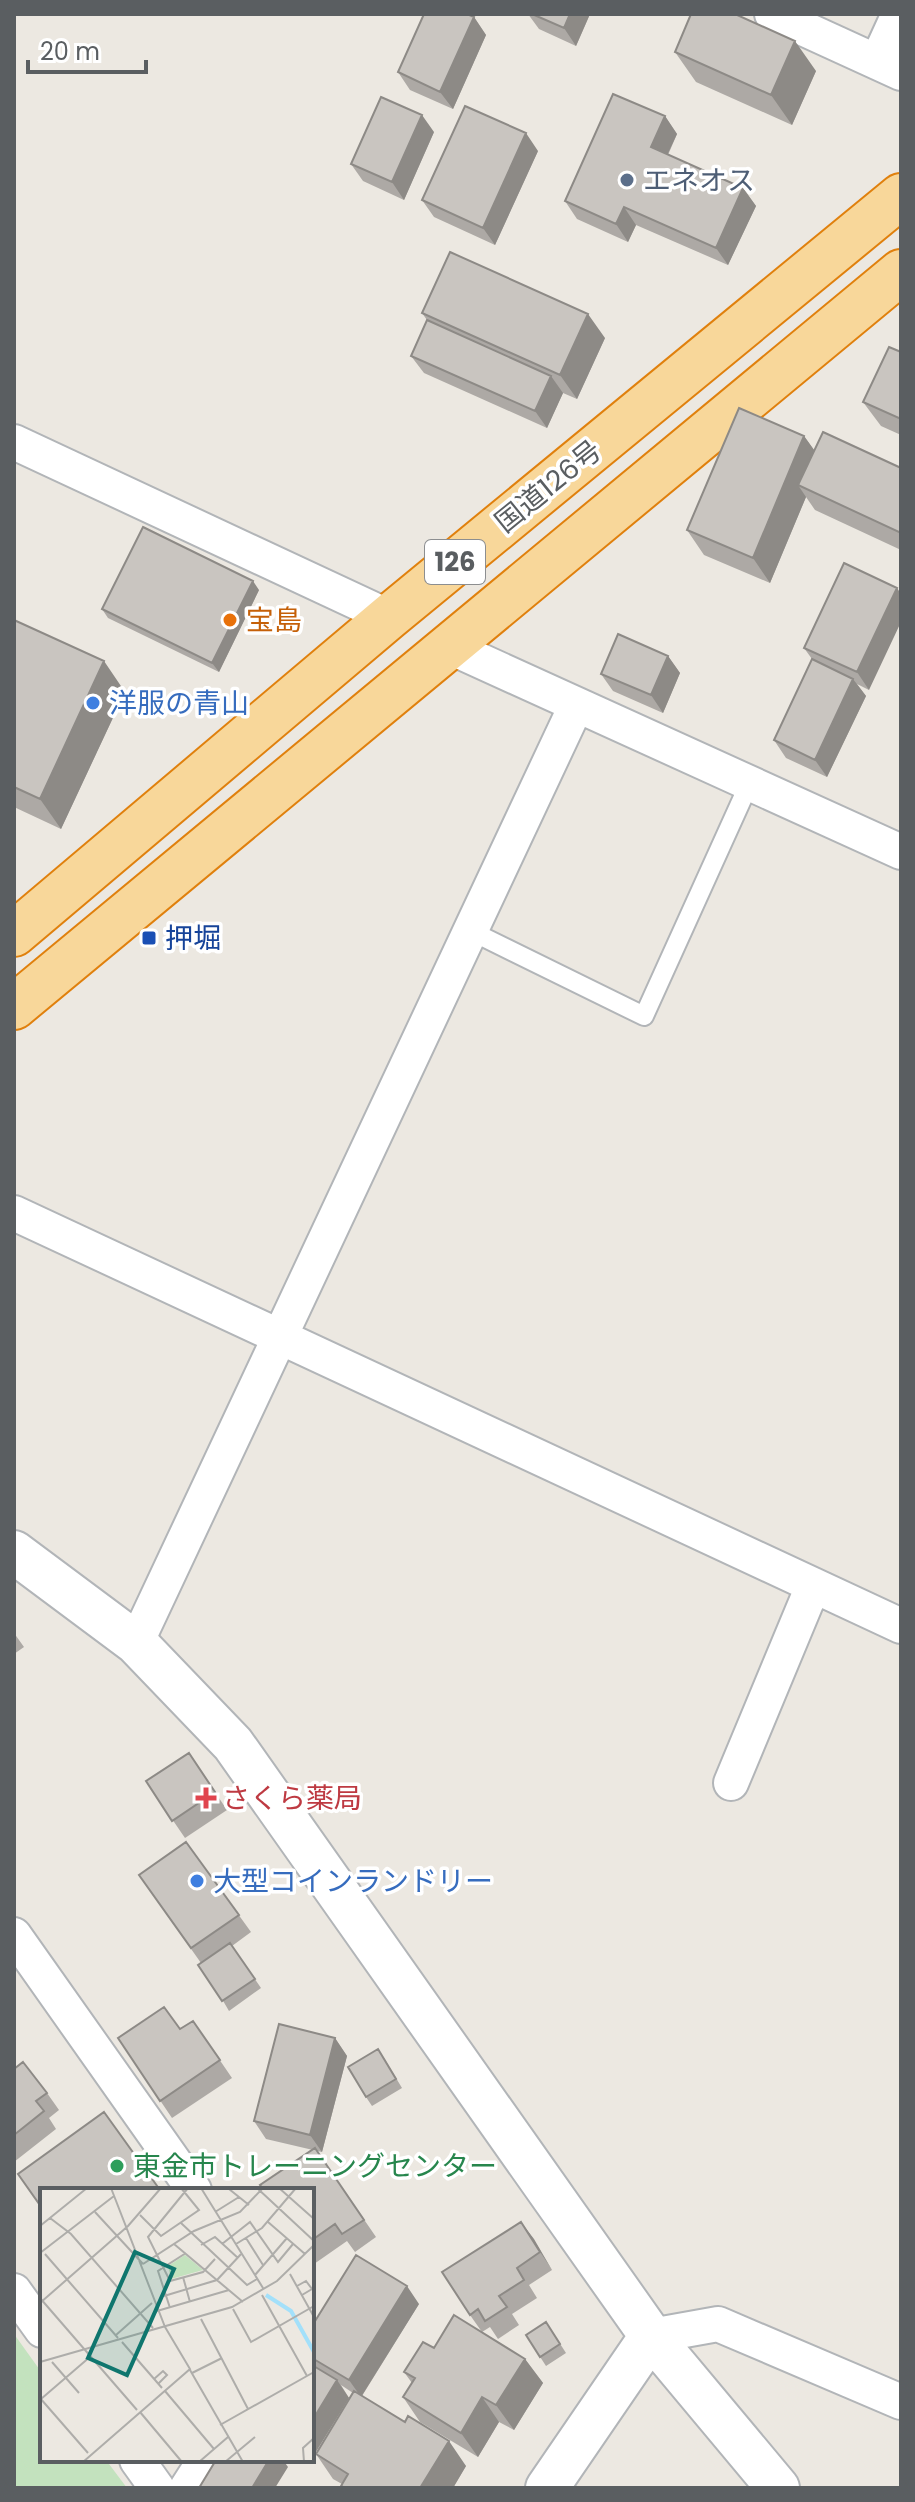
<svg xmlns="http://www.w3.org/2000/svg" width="915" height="2502" font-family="Poppins,'Noto Sans JP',sans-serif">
  <rect width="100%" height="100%" fill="#ece8e1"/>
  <path fill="#c3e2be" d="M 14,2334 L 42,2373 L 42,2460 L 106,2460 L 127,2488 L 14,2488 Z"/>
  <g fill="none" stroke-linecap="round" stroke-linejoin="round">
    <g stroke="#b2b5b8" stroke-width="22">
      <path id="service" d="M 471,931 L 644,1016 L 749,784"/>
    </g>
    <g stroke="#b2b5b8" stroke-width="38">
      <path id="minor" d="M 772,14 L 901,73
        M 877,62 L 899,14
        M 14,442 L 389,617
        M 450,647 L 901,852
        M 14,1213 L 901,1626
        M 136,1643 L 576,706
        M 731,1783 L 813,1586
        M 14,1935 L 194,2190
        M 14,2291 L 42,2330
        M 651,2336 L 718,2324 L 901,2402
        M 137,2460 L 157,2488
        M 187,2488 L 205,2460"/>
    </g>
    <g stroke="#b2b5b8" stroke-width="46">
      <path id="tertiary" d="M 14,1552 L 136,1643 L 233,1744 L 651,2336 L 778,2488
        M 547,2488 L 651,2336"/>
    </g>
    <g stroke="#e0800d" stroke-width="48">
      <path id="trunk" d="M 14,934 L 389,617 L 901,196
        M 14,1007 L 901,272"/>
    </g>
    <use href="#service" stroke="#fff" stroke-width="18"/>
    <use href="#minor" stroke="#fff" stroke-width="34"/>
    <use href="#tertiary" stroke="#fff" stroke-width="42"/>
    <use href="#trunk" stroke="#f8d79a" stroke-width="44"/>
  </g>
  <path fill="#ada9a5" d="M 528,14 L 590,14 L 576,46 L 539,29 Z
    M 474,17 L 486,35 L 453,109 L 410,90 L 398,72 Z
    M 675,52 L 816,71 L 792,125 L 696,82 Z
    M 665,116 L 677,134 L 668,155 L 743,188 L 756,206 L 728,265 L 636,225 L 628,242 L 577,219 L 565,201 Z
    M 434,132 L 404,200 L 363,181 L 351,164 Z
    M 538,151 L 495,245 L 434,217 L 422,200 Z
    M 422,313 L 605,338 L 577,399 L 563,393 L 547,428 L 424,373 L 411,356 L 427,320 Z
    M 901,352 L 901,435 L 881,426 L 863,402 Z
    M 804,436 L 814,450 L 901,468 L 901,550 L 815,510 L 806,497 L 770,583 L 704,555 L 687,530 Z
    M 844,563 L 869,690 L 857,684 L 866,696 L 827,777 L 786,758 L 774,740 L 812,659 L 804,648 Z
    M 259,590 L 219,672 L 108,618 L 102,609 Z
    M 14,620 L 125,692 L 61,829 L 14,807 Z
    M 668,656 L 680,673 L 663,713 L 613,691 L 601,674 Z
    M 14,1633 L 24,1647 L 14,1654 Z
    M 189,1753 L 227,1810 L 185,1838 L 146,1781 Z
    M 186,1842 L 251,1932 L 232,1946 L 261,1988 L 229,2011 L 201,1963 L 139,1875 Z
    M 193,2021 L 232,2078 L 172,2118 L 118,2038 L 180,2029 Z
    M 335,2038 L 347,2056 L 322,2152 L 317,2151 L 376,2237 L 355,2252 L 347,2241 L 314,2264 L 312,2260 L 313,2150 L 266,2139 L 254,2121 Z
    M 384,2058 L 402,2088 L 372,2106 L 366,2097 Z
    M 14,2069 L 47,2093 L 59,2110 L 49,2118 L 56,2129 L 14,2162 Z
    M 521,2222 L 552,2270 L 529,2285 L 537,2298 L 512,2314 L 519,2325 L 498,2339 L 490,2327 L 482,2332 L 525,2359 L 543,2383 L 514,2430 L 499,2422 L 478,2457 L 420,2422 L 403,2397 L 412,2383 L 404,2372 L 434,2348 L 482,2332 L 470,2315 Z
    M 419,2304 L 362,2396 L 466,2466 L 453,2488 L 343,2488 L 341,2486 L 342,2484 L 333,2479 L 316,2454 L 353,2393 L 341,2385 L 349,2398 L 312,2458 L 312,2326 Z
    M 546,2322 L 566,2353 L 546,2366 L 526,2335 Z"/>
  <path fill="#8d8a86" d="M 570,14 L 590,14 L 576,46 L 564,28 Z
    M 474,17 L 486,35 L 453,109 L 440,92 Z
    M 795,41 L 816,71 L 792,125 L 771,95 Z
    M 422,115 L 434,132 L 404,200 L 392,182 Z
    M 665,116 L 677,134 L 663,164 L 651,147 Z
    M 526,133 L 538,151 L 495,245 L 483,228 Z
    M 743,188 L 756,206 L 728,265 L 716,248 Z
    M 624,207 L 636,225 L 628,242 L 616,224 Z
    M 588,314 L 605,338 L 577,399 L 560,375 Z
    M 551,376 L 563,393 L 547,428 L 535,411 Z
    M 804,436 L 822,461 L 798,485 L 806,497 L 770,583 L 753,558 Z
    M 253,581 L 259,590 L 219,672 L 212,663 Z
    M 897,588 L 901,594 L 901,622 L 869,690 L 857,672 Z
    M 668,656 L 680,673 L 663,713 L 651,695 Z
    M 104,661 L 125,692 L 61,829 L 40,799 Z
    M 853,679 L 866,696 L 827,777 L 815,760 Z
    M 335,2038 L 347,2056 L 322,2152 L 310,2135 Z
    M 521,2222 L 534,2239 L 552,2270 L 540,2252 Z
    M 407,2286 L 419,2304 L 361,2397 L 349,2380 Z
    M 525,2359 L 543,2383 L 514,2430 L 496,2405 Z
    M 337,2380 L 349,2398 L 312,2458 L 312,2421 Z
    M 482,2397 L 499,2422 L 478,2457 L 461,2433 Z
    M 449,2441 L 466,2466 L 453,2488 L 420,2488 Z
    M 269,2460 L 283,2460 L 288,2467 L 275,2488 L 252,2488 Z"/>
  <path fill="#c9c5c0" stroke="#8d8a86" stroke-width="2" d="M 424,14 L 467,14 L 474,17 L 440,92 L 398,72 Z
    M 532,14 L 570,14 L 564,28 Z
    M 691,14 L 735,14 L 795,41 L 771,95 L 675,52 Z
    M 613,94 L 665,116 L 651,147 L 743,188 L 716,248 L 624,207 L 616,224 L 565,201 Z
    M 381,97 L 422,115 L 392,182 L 351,164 Z
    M 465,106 L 526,133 L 483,228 L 422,200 Z
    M 450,252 L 588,314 L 560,375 L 422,313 Z
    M 427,320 L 551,376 L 535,411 L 411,356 Z
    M 889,347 L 901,352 L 901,419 L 863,402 Z
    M 739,408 L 804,436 L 753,558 L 687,530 Z
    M 823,432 L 901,468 L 901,533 L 798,485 Z
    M 143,527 L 253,581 L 212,663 L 102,609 Z
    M 844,563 L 897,588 L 857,672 L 804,648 Z
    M 14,620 L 104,661 L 40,799 L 14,787 Z
    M 618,634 L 668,656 L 651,695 L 601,674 Z
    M 812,659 L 853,679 L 815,760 L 774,740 Z
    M 189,1753 L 215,1792 L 172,1821 L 146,1781 Z
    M 186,1842 L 239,1915 L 191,1948 L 139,1875 Z
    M 230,1943 L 255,1979 L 222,2001 L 198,1965 Z
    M 164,2007 L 180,2029 L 193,2021 L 220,2060 L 160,2101 L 118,2038 Z
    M 279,2024 L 335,2038 L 310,2135 L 254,2121 Z
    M 378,2049 L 396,2079 L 366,2097 L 348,2067 Z
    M 23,2062 L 47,2093 L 36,2101 L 44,2111 L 14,2135 L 14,2069 Z
    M 104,2112 L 160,2190 L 42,2190 L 42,2208 L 18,2174 Z
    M 315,2148 L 364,2220 L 342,2234 L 335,2224 L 312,2240 L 312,2190 L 264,2190 L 260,2185 Z
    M 521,2222 L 540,2252 L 517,2268 L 524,2280 L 499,2296 L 507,2307 L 485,2321 L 478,2309 L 470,2315 L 442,2272 Z
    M 356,2255 L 407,2286 L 349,2380 L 312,2358 L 312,2326 Z
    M 454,2315 L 525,2359 L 496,2405 L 482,2397 L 461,2433 L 403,2397 L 415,2378 L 404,2372 L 423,2342 L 434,2348 Z
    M 546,2322 L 560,2344 L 540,2357 L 526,2335 Z
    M 312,2365 L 337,2380 L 312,2421 Z
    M 354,2391 L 405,2422 L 408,2416 L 449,2441 L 420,2488 L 345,2488 L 341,2486 L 348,2474 L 316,2454 Z
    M 216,2460 L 269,2460 L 252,2488 L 199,2488 Z"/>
  <circle fill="#5c6f8a" stroke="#fff" stroke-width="3" cx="627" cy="180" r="8"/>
  <circle fill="#e8710a" stroke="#fff" stroke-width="3" cx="230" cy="620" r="8"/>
  <g fill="#3f7fe0" stroke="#fff" stroke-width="3">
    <circle cx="93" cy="703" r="8"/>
    <circle cx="197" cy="1881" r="8"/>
  </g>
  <rect fill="#1a4fb4" stroke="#fff" stroke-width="3" x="141" y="930" width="16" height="16" rx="4"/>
  <path fill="#e0444e" stroke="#fff" stroke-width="3" d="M202 1786h8v8h8v8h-8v8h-8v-8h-8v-8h8z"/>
  <circle fill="#2e9e5b" stroke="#fff" stroke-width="3" cx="117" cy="2166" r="8"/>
  <g text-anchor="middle" stroke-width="7" stroke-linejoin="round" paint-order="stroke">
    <rect fill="#fff" stroke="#8c8e90" stroke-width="2" x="425" y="540" width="60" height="44" rx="6"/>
    <g font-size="26" font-weight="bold" fill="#5a5e61">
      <text x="455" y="571">126</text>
    </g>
    <g font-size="28" fill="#4e5e75" stroke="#fff" text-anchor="start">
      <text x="643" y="190">エネオス</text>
    </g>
    <g font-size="28" fill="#5a5e61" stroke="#fff">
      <text transform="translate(548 486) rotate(-39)" y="10">国道126号</text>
    </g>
    <g font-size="28" fill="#c56008" stroke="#fff" text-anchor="start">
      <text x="246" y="630">宝島</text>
    </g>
    <g font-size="28" fill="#366cbe" stroke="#fff" text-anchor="start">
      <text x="109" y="713">洋服の青山</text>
      <text x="213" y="1891">大型コインランドリー</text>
    </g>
    <g font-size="28" fill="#164399" stroke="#fff" text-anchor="start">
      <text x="165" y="948">押堀</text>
    </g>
    <g font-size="28" fill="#be3a42" stroke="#fff" text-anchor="start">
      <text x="222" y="1808">さくら薬局</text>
    </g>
    <g font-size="28" fill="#27864d" stroke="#fff" text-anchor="start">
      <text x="133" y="2176">東金市トレーニングセンター</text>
    </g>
  </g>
  <g transform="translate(40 2188)">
    <rect width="274" height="274" fill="#ece8e1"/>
    <path d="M 145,67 L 163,82 L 131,91 L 128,78 Z" fill="#c3e2be"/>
    <path fill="none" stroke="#a3e0fa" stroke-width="4" d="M 226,107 L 251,123 L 274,164"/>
    <path fill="none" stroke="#aeadaa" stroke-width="2" d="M 71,0 L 125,139M 148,0 L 108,49 L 130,93 L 163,84 L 175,71M 161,0 L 223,100M 217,0 L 274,53M 239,0 L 274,31M 189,1 L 209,17M 55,24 L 103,76M 175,24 L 199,9M 100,27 L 121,48 L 159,22 L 141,0M 10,30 L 31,46 L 113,140M 228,34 L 265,66M 141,35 L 207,97 L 217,91M 0,38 L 47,0M 206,50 L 223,77M 134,56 L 203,114M 182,56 L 210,34 L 238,74 L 253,56M 196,56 L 222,40 L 256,0M 161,57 L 175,49 L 198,70M 0,65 L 74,8M 5,66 L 78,150M 103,76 L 154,43 L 200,24 L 223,0M 250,86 L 274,129M 215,87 L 247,50M 143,89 L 150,114M 257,98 L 266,93 L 272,101 L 262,107M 222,107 L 267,188M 124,108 L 177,92 L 202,65M 0,110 L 97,222M 0,115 L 88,38 L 121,0M 130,120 L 118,83 L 146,65M 193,121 L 211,154 L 274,118M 117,123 L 189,102M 161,131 L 208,221M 76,147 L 112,115M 82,154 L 122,200M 0,174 L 192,119 L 237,93 L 274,57M 12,174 L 39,205M 150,182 L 203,274M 152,185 L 182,170M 114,191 L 123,183 L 127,187 L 119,195M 125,203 L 174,261M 0,210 L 48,265M 1,211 L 51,168M 100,224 L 142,274M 180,237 L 274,184M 43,274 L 150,181 L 125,139M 159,274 L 188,249M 185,274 L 215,249M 264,274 L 263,260 L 274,250"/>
    <path fill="#0f766e" fill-opacity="0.15" stroke="#0f766e" stroke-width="4" d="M 95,64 L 134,81 L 87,187 L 48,170 Z"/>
    <rect width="274" height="274" fill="none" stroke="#5a5e61" stroke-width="4"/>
  </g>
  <rect width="915" height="2502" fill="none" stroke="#5a5e61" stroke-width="32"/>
  <path d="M28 60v12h118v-12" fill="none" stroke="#5a5e61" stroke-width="4"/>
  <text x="40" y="60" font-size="24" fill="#5a5e61" stroke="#ffffff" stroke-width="6" paint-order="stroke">20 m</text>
</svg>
